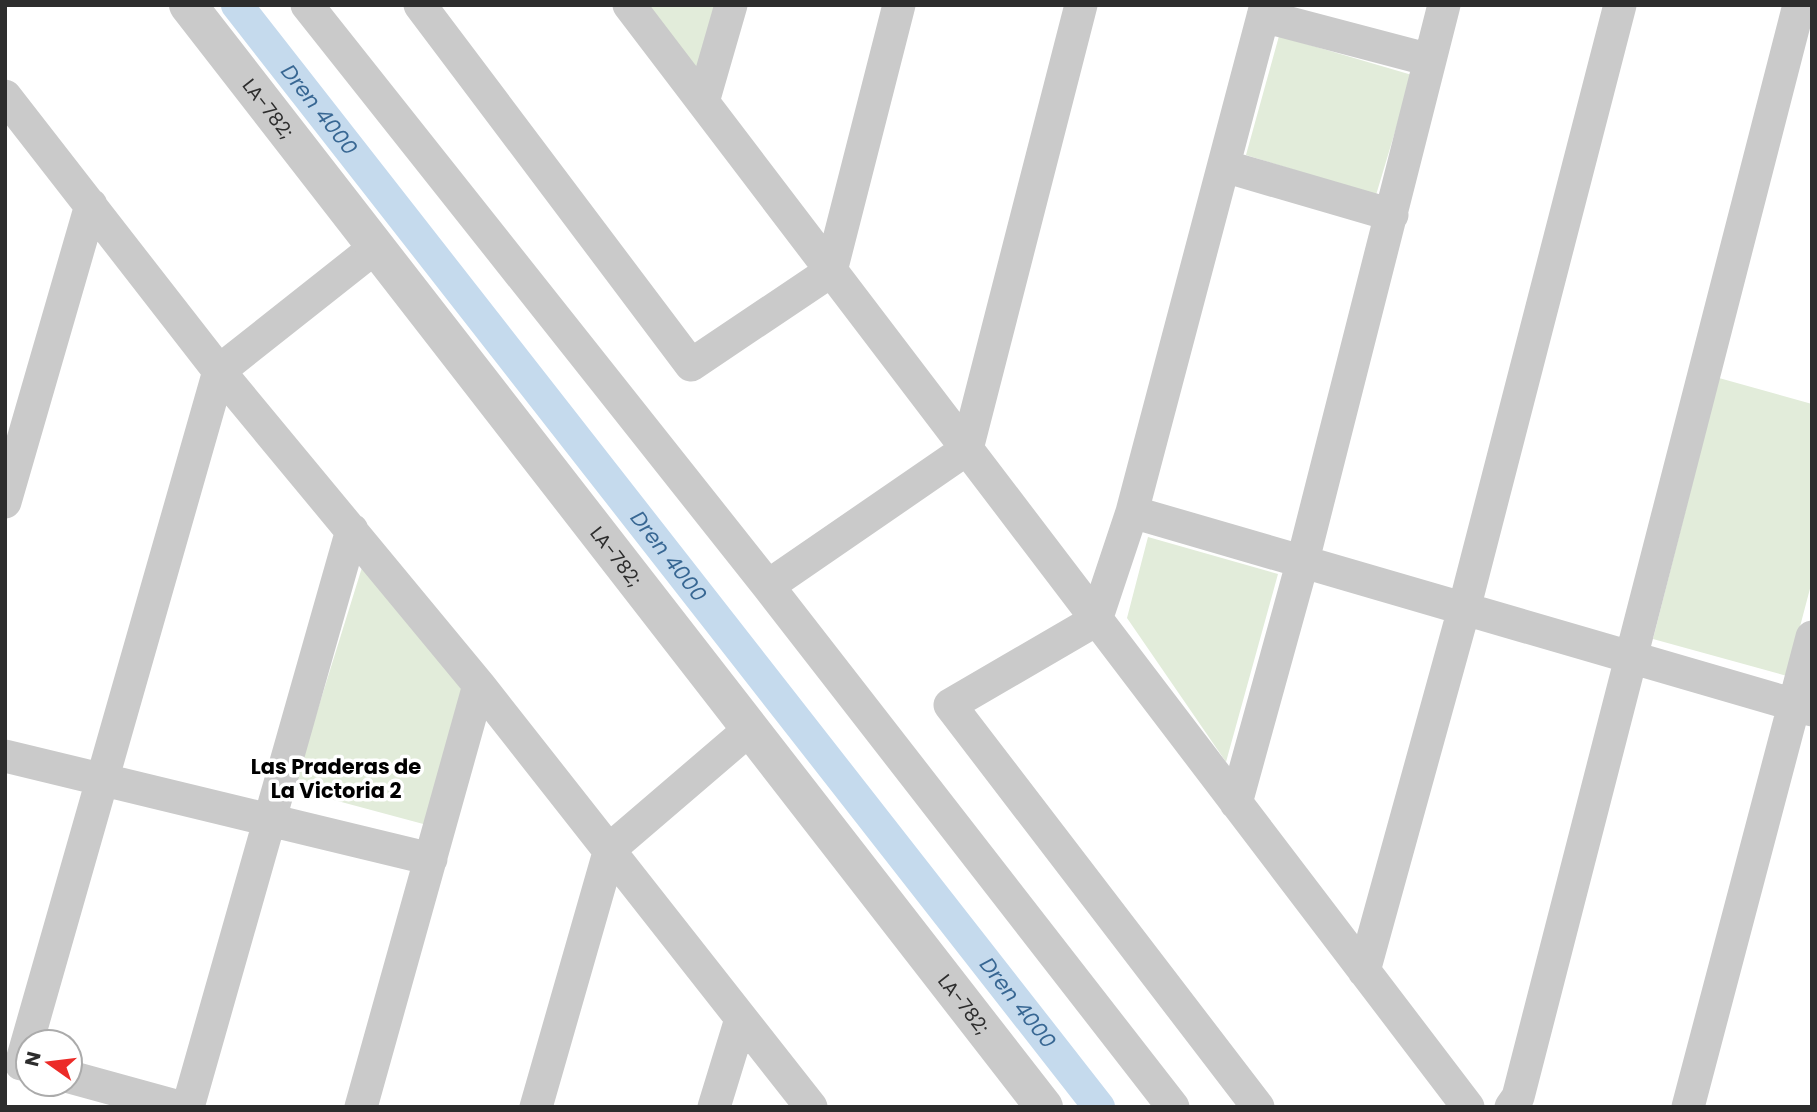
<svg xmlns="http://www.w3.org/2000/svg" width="1817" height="1112" font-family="Poppins,sans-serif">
  <rect width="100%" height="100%" fill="#fff"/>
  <path fill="#e2ecda" d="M 645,5 L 722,5 L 700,79 Z
    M 1279,36 L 1412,75 L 1376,195 L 1246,155 Z
    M 1719,378 L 1812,404 L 1812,581 L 1787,676 L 1653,639 Z
    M 1148,537 L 1278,574 L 1226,762 L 1127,618 Z
    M 364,561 L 467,678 L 427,825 L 293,789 Z"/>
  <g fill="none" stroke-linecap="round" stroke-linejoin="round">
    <path stroke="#c5daed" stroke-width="32" id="s1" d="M 237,5 L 1099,1107"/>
    <path stroke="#cacaca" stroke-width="33" d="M 307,5 L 768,586 L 1173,1107
      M 420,5 L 691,365 L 831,271 L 899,5
      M 629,5 L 1468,1107
      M 1263,16 L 1430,60
      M 5,96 L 219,371 L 479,685 L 811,1107
      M 703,102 L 731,5
      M 1224,166 L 1392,215
      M 5,502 L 91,205
      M 1132,512 L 1812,710
      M 768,586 L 967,449 L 1081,5
      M 5,756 L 431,859
      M 1236,803 L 1302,564 L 1444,5
      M 1364,971 L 1464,609 L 1620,5
      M 21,1064 L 219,371 L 377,246
      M 70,1077 L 179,1107
      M 188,1107 L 352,530
      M 361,1107 L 479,685
      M 536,1107 L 610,849 L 750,729
      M 714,1107 L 741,1019
      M 1258,1107 L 950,705 L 1096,620 L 1132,512 L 1266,5
      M 1511,1107 L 1518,1097 L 1799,5
      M 1688,1107 L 1812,637"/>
    <path stroke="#cacaca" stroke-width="38" id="s2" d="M 188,5 L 1044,1107"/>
  </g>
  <g text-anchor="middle" stroke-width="7" stroke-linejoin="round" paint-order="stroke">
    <g font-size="19" fill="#2d2d2d" stroke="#fff">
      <text dy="7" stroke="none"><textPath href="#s2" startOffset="131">LA-782;</textPath></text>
      <text dy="7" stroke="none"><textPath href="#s2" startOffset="698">LA-782;</textPath></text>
      <text dy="7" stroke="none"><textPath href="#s2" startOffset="1265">LA-782;</textPath></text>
    </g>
    <g font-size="21" font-style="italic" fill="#386793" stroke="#fff">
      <text dy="7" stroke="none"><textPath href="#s1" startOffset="133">Dren 4000</textPath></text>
      <text dy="7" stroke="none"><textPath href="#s1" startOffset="700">Dren 4000</textPath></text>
      <text dy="7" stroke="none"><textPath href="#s1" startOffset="1267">Dren 4000</textPath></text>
    </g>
    <g font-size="21" font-weight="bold" fill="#000" stroke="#fff">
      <text x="336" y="774">Las Praderas de<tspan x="336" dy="24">La Victoria 2</tspan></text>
    </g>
  </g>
  <rect width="1817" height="1112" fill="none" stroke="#2d2d2d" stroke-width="14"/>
  <g transform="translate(49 1063) rotate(284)"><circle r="33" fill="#ffffff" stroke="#ababab" stroke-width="2"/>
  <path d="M0-5L12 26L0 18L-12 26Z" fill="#ec2b28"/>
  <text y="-10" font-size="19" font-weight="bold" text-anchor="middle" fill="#2d2d2d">N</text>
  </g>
</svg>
